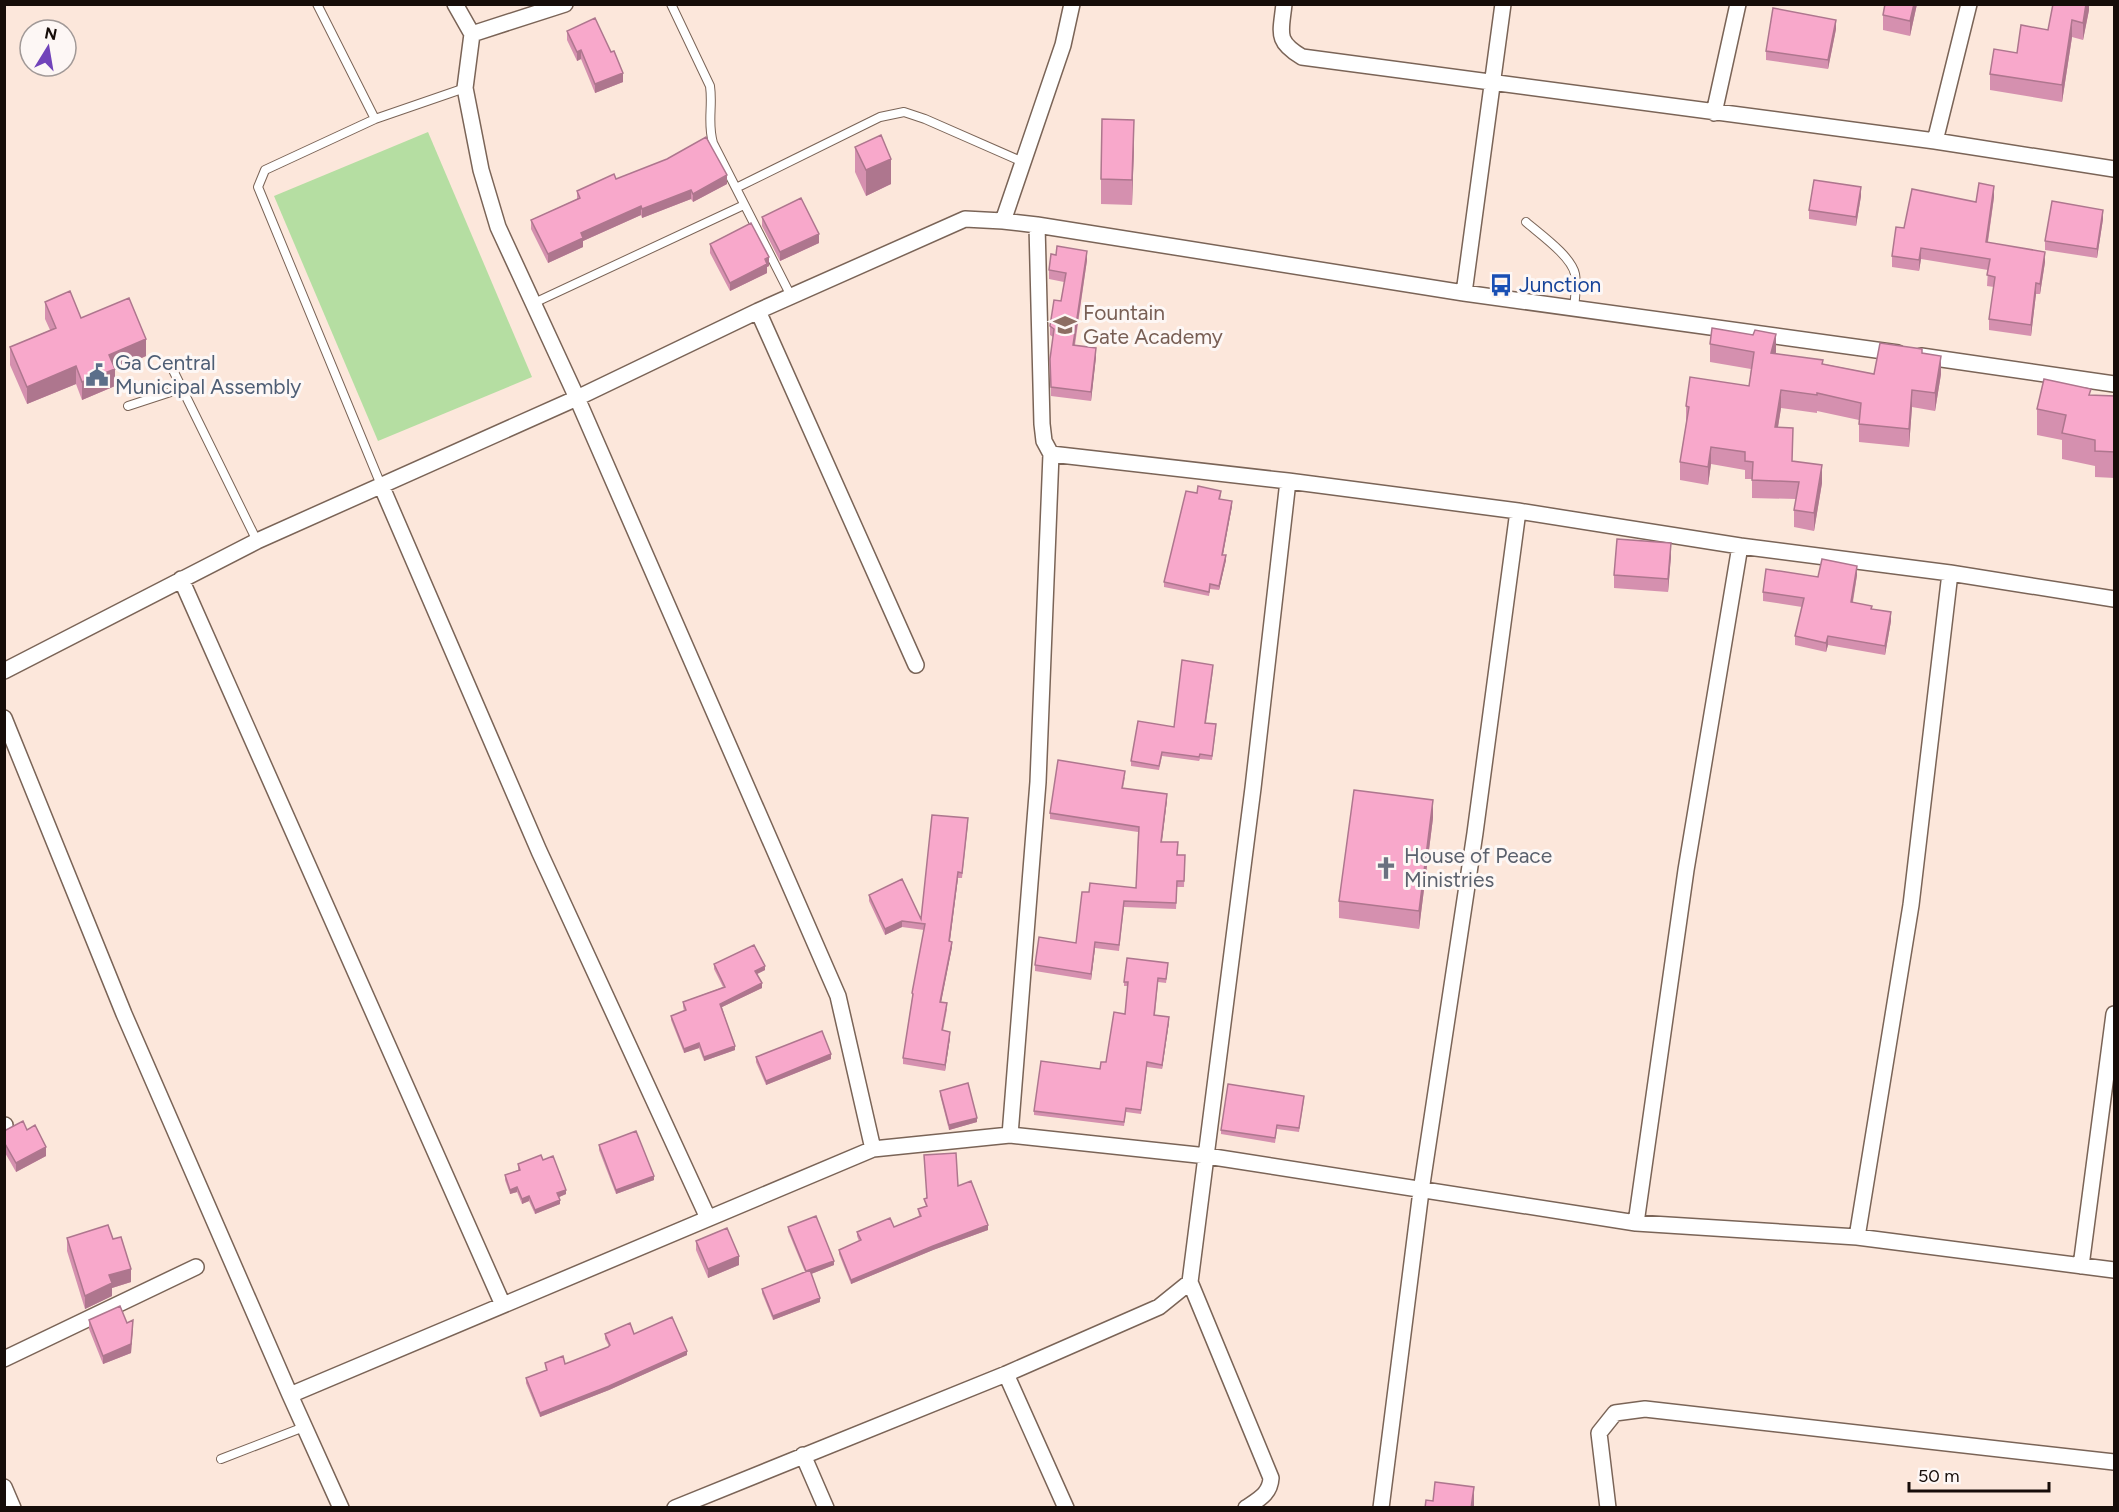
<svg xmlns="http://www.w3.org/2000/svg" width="2119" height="1512" font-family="Figtree,sans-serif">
  <rect width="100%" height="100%" fill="#fce7db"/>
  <path fill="#b5dea2" d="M 428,132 L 532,377 L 378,441 L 274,196 Z"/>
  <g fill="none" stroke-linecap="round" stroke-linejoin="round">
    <g stroke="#7a6457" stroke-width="10">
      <path id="lane" d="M 317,4 L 375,119
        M 671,4 L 710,86 C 713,107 707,122 713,143 L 791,296
        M 736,188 L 880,117 L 904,112 L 925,119 L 1023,162
        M 1526,222 C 1541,235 1571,256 1575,274 C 1577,285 1575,298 1574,308
        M 534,303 L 744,205
        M 170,364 L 257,541
        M 128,406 L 183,388
        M 381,485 L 258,187 L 265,170 L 375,119 L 465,88
        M 221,1459 L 304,1427"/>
    </g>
    <g stroke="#7a6457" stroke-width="18">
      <path id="street" d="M 455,4 L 472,34 L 465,88 L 481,170 L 498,227 L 577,398 L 838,996 L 873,1149
        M 1284,4 C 1281,33 1275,41 1302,57 L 1935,141 L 2114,169
        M 472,34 L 565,4
        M 1714,113 L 1738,4
        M 1935,141 L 1969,4
        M 1003,221 L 1063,45 L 1072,4
        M 1464,293 L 1503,4
        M 758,311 L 916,665
        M 1921,356 L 2114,384
        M 1051,454 L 1288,481 L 1518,511 L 1740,546 L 1950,573 L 2114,599
        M 381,485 L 539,851 L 708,1218
        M 181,579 L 503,1305
        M 4,671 L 257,541 L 577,398 L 758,311 L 965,219 L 1003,221 L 1037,225 L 1464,293 L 1898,353
        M 4,718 L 124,1014 L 290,1395 L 341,1508
        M 4,1125 L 5,1125
        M 1010,1135 L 1038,782 L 1051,454 L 1044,441 L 1042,424 L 1037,225
        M 1636,1223 L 1686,870 L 1740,546
        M 1857,1237 L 1911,905 L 1950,573
        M 2081,1266 L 2114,1014
        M 4,1359 L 196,1267
        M 1006,1374 L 1066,1508
        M 290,1395 L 873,1149 L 1010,1135 L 1207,1156 L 1636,1223 L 1857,1237 L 2114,1270
        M 803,1455 L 826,1508
        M 4,1487 L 13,1508
        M 675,1508 L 1006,1374 L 1159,1307 L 1190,1282
        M 1246,1508 C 1259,1499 1270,1494 1271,1478 L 1190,1282 L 1253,788 L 1288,481
        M 1381,1508 L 1421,1191 L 1475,833 L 1518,511
        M 1608,1508 L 1599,1433 L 1615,1413 L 1645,1409 L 2114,1462"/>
    </g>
    <use href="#lane" stroke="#fff" stroke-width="8"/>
    <use href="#street" stroke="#fff" stroke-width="15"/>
  </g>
  <path fill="#d590af" d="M 1917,4 L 1910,36 L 1883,30 L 1883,15 Z
    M 2089,4 L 2089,10 L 2083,40 L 2072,37 L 2062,102 L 1990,90 L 1990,74 L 2048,30 Z
    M 1836,29 L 1828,69 L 1766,60 L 1766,51 Z
    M 567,31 L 623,82 L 595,93 L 581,59 L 577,61 L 567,40 Z
    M 1134,146 L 1132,205 L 1101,204 L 1101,179 Z
    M 855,147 L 891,184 L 866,196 L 855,172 Z
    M 616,179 L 727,184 L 693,202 L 691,199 L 642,218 L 641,215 L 583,241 L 583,247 L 548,263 L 531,229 L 531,220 L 577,199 L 577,191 Z
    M 1861,196 L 1856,226 L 1809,219 L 1809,210 Z
    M 1994,197 L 1988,242 L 2045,262 L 2040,294 L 2036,294 L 2031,336 L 1989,330 L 1989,319 L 1994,287 L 1987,286 L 1988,270 L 1921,259 L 1919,271 L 1892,267 L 1892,256 L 1904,228 L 1976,202 Z
    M 762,217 L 819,243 L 780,261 L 762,226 Z
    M 2103,219 L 2097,258 L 2045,250 L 2045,241 Z
    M 710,244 L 769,266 L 767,267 L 767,273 L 730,291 L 710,253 Z
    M 1087,260 L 1075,345 L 1096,357 L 1091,401 L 1051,396 L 1050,359 L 1053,337 L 1050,335 L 1050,326 L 1061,301 L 1064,282 L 1049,279 L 1049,270 Z
    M 45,302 L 81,318 L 146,356 L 115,370 L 115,386 L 82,400 L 76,384 L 27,404 L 10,365 L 10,347 L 50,330 L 45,319 Z
    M 1753,335 L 1776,352 L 1775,354 L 1874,374 L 1922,353 L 1941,374 L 1935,411 L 1912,407 L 1909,447 L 1859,442 L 1859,420 L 1817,411 L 1817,413 L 1781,408 L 1778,427 L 1792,461 L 1822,483 L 1814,531 L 1794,527 L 1794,510 L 1796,499 L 1752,498 L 1752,479 L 1745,479 L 1745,470 L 1711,464 L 1708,485 L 1680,480 L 1680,462 L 1686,424 L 1686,406 L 1749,386 L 1751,369 L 1710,362 L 1710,344 Z
    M 2091,395 L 2115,396 L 2115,478 L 2095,477 L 2095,466 L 2062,459 L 2062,440 L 2037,435 L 2037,409 Z
    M 1197,493 L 1221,495 L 1220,499 L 1232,506 L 1223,555 L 1226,560 L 1219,590 L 1210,589 L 1209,596 L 1164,587 L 1164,582 Z
    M 1671,556 L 1668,592 L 1614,588 L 1614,575 Z
    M 1857,575 L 1853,602 L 1872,609 L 1891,621 L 1885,655 L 1828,645 L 1826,652 L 1795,645 L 1795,636 L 1802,607 L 1763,601 L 1763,592 L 1818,577 Z
    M 1213,670 L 1206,723 L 1216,729 L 1212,760 L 1200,759 L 1199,761 L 1162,756 L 1159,770 L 1131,766 L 1131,761 L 1174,727 Z
    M 1125,777 L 1123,788 L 1167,800 L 1162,842 L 1177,855 L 1185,855 L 1184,887 L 1177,887 L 1176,909 L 1124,907 L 1119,951 L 1095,948 L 1091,980 L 1035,971 L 1035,965 L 1076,943 L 1089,892 L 1136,888 L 1138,832 L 1050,819 L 1050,813 Z
    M 1433,818 L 1419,929 L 1339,918 L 1339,901 Z
    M 968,824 L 962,878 L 958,878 L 950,941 L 952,947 L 941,1002 L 947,1009 L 943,1031 L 950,1038 L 945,1071 L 903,1064 L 903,1058 L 912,999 L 912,993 L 924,930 L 902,927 L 885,935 L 869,901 L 869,895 L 921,919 Z
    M 714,964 L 765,970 L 757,974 L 762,988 L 722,1007 L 735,1050 L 704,1061 L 699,1048 L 684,1053 L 671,1020 L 671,1016 L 684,1011 L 683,1006 L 683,1002 L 723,987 L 714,969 Z
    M 1168,967 L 1166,983 L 1158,982 L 1155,1015 L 1169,1022 L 1162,1069 L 1147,1067 L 1141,1114 L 1126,1112 L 1124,1126 L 1034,1115 L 1034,1111 L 1100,1069 L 1106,1062 L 1125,1014 L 1128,986 L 1124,986 L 1124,982 Z
    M 756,1057 L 831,1059 L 766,1085 L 756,1062 Z
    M 940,1091 L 977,1122 L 949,1130 L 940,1095 Z
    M 1304,1100 L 1299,1132 L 1277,1129 L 1275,1143 L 1221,1134 L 1221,1130 Z
    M 27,1130 L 46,1156 L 16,1172 L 4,1151 L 4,1131 Z
    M 599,1145 L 654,1180 L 616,1194 L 599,1150 Z
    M 543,1160 L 566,1194 L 559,1197 L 560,1204 L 535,1214 L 529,1201 L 522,1204 L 517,1192 L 510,1194 L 505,1180 L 505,1175 L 518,1170 L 518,1164 Z
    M 958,1186 L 988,1230 L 933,1250 L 851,1284 L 839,1254 L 839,1250 L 859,1241 L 857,1236 L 857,1232 L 894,1227 L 919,1216 L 918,1209 L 926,1207 L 924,1199 Z
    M 788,1227 L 834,1265 L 811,1274 L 820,1302 L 773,1320 L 762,1293 L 762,1289 L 805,1272 L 788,1231 Z
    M 67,1238 L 113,1239 L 131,1282 L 112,1288 L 112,1296 L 85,1309 L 67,1251 Z
    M 696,1241 L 739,1265 L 708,1278 L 696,1250 Z
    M 89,1320 L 127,1323 L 133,1329 L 131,1353 L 103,1364 L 89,1329 Z
    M 605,1334 L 634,1334 L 687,1355 L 609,1390 L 540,1417 L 526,1383 L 526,1378 L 546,1371 L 545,1363 L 565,1364 L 608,1347 L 609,1346 L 605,1339 Z"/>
  <path fill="#ae768e" d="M 1914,4 L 1917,4 L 1910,36 L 1910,21 Z
    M 2086,4 L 2089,4 L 2089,10 L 2083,40 L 2083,23 Z
    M 1836,20 L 1836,29 L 1828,69 L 1828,60 Z
    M 2072,20 L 2072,37 L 2062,102 L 2062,85 Z
    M 581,50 L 581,59 L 577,61 L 577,52 Z
    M 623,73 L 623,82 L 595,93 L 595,84 Z
    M 1134,120 L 1134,146 L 1132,205 L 1132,180 Z
    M 891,159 L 891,184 L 866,196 L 866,170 Z
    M 727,175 L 727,184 L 693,202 L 693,194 Z
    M 1994,186 L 1994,197 L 1986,253 L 1986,242 Z
    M 1861,187 L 1861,196 L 1856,226 L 1856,217 Z
    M 691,190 L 691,199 L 642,218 L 642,209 Z
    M 641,206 L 641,215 L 583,241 L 583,247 L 548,263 L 548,254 L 581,233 Z
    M 2103,210 L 2103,219 L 2097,258 L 2097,249 Z
    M 819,234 L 819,243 L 780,261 L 780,252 Z
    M 1921,248 L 1921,259 L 1919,271 L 1919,260 Z
    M 1087,251 L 1087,260 L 1073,354 L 1073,345 Z
    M 2045,252 L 2045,262 L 2040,294 L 2040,284 Z
    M 769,257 L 769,266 L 767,267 L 767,273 L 730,291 L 730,283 Z
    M 2036,283 L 2036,294 L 2031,336 L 2031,325 Z
    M 1776,334 L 1776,352 L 1771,371 L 1771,353 Z
    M 146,339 L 146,356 L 115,370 L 115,386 L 82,400 L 82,382 L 109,355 Z
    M 1096,348 L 1096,357 L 1091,401 L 1091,392 Z
    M 1941,356 L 1941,374 L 1935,411 L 1935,393 Z
    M 76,366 L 76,384 L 27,404 L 27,387 Z
    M 1781,390 L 1781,408 L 1775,445 L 1775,427 Z
    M 1912,390 L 1912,407 L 1909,447 L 1909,429 Z
    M 1711,447 L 1711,464 L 1708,485 L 1708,467 Z
    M 1822,465 L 1822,483 L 1814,531 L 1814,513 Z
    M 1232,501 L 1232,506 L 1222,559 L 1222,555 Z
    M 1671,543 L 1671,556 L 1668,592 L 1668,579 Z
    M 1226,555 L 1226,560 L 1219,590 L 1219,586 Z
    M 1857,566 L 1857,575 L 1851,611 L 1851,602 Z
    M 1891,612 L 1891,621 L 1885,655 L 1885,646 Z
    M 1828,636 L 1828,645 L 1826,652 L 1826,643 Z
    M 1167,794 L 1167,800 L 1161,847 L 1161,842 Z
    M 1433,800 L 1433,818 L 1419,929 L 1419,911 Z
    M 958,872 L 958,878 L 949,947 L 949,941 Z
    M 902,921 L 902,927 L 885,935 L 885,929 Z
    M 952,942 L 952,947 L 940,1008 L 940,1002 Z
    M 1095,942 L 1095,948 L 1091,980 L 1091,974 Z
    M 765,966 L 765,970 L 755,975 L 755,971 Z
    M 762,983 L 762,988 L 720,1008 L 720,1004 Z
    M 1169,1017 L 1169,1022 L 1162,1069 L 1162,1065 Z
    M 950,1032 L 950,1038 L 945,1071 L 945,1065 Z
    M 699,1043 L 699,1048 L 684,1053 L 684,1049 Z
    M 735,1046 L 735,1050 L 704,1061 L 704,1057 Z
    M 831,1054 L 831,1059 L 766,1085 L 766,1081 Z
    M 977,1118 L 977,1122 L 949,1130 L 949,1125 Z
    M 46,1147 L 46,1156 L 16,1172 L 16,1163 Z
    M 654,1176 L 654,1180 L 616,1194 L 616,1190 Z
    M 517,1187 L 517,1192 L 510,1194 L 510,1190 Z
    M 566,1190 L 566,1194 L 557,1198 L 557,1193 Z
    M 529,1196 L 529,1201 L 522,1204 L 522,1199 Z
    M 560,1200 L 560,1204 L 535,1214 L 535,1210 Z
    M 988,1225 L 988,1230 L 933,1250 L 851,1284 L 851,1280 L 933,1246 Z
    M 739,1256 L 739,1265 L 708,1278 L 708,1269 Z
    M 834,1261 L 834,1265 L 806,1276 L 806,1271 Z
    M 131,1269 L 131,1282 L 112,1288 L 112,1296 L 85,1309 L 85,1296 L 109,1275 Z
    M 820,1298 L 820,1302 L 773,1320 L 773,1316 Z
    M 133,1320 L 131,1353 L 103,1364 L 103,1356 Z
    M 687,1351 L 687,1355 L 609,1390 L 540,1417 L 540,1413 Z
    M 1474,1487 L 1474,1508 L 1471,1508 Z"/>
  <path fill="#f8a8cb" stroke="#ae768e" stroke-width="1.5" d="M 1885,4 L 1914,4 L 1910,21 L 1883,15 Z
    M 2053,4 L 2086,4 L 2083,23 L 2072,20 L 2062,85 L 1990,74 L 1994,49 L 2017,53 L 2021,25 L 2048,30 Z
    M 1773,8 L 1836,20 L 1828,60 L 1766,51 Z
    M 595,18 L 611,52 L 614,51 L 623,73 L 595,84 L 581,50 L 577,52 L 567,31 Z
    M 1102,119 L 1134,120 L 1132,180 L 1101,179 Z
    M 881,135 L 891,159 L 866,170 L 855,147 Z
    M 706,137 L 727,175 L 693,194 L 691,190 L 642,209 L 641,206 L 581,233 L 583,238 L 548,254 L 531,220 L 580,198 L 577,191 L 614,174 L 616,179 L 667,159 Z
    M 1814,180 L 1861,187 L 1856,217 L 1809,210 Z
    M 1979,183 L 1994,186 L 1986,242 L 2045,252 L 2040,284 L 2036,283 L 2031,325 L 1989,319 L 1995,277 L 1987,275 L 1990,259 L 1921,248 L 1919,260 L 1892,256 L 1896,227 L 1904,228 L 1912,189 L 1976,202 Z
    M 801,198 L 819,234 L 780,252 L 762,217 Z
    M 2052,201 L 2103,210 L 2097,249 L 2045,241 Z
    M 751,223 L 769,257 L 765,259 L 767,264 L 730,283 L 710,244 Z
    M 1057,246 L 1087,251 L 1073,345 L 1096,348 L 1091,392 L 1051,387 L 1050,359 L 1054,329 L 1050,326 L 1054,300 L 1061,301 L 1066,273 L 1049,270 L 1051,254 L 1056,255 Z
    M 70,291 L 81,318 L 129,298 L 146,339 L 109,355 L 115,369 L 82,382 L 76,366 L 27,387 L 10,347 L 56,328 L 45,302 Z
    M 1712,328 L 1753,335 L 1755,330 L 1776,334 L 1771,353 L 1823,360 L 1822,364 L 1874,374 L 1880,343 L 1922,349 L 1922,353 L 1941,356 L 1935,393 L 1912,390 L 1909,429 L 1859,424 L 1861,403 L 1817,393 L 1817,395 L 1781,390 L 1775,427 L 1793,428 L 1792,461 L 1822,465 L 1814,513 L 1794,510 L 1799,482 L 1752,480 L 1753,462 L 1745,461 L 1745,452 L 1711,447 L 1708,467 L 1680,462 L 1689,407 L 1686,406 L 1690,377 L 1749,386 L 1754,352 L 1710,344 Z
    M 2044,379 L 2091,389 L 2089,395 L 2115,396 L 2115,452 L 2095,451 L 2095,440 L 2062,433 L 2066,415 L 2037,409 Z
    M 1198,486 L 1221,491 L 1219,499 L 1232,501 L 1222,555 L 1226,555 L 1219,586 L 1210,584 L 1209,592 L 1164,582 L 1186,491 L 1197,493 Z
    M 1617,539 L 1671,543 L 1668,579 L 1614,575 Z
    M 1822,559 L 1857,566 L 1851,602 L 1872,606 L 1871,609 L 1891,612 L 1885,646 L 1828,636 L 1826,643 L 1795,636 L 1804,598 L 1763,592 L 1766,569 L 1818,577 Z
    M 1182,660 L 1213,665 L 1205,723 L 1216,724 L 1212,756 L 1200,754 L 1199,757 L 1162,752 L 1159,766 L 1131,761 L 1138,721 L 1174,727 Z
    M 1058,760 L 1125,771 L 1122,788 L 1167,794 L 1161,842 L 1178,842 L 1177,855 L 1185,855 L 1184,881 L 1177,881 L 1176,903 L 1124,901 L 1119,945 L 1095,942 L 1091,974 L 1035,965 L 1039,937 L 1076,943 L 1082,892 L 1089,892 L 1090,883 L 1136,888 L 1139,827 L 1050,813 Z
    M 1354,790 L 1433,800 L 1419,911 L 1339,901 Z
    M 932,815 L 968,818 L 962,873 L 958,872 L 949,941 L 952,942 L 940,1002 L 947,1003 L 942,1030 L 950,1032 L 945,1065 L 903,1058 L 913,994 L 912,993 L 925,924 L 902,921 L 885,929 L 869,895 L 902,879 L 921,919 Z
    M 754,945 L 765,966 L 755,971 L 762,983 L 720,1004 L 735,1046 L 704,1057 L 699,1043 L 684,1049 L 671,1016 L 686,1010 L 683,1002 L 725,987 L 714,964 Z
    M 1127,958 L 1168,963 L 1166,979 L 1158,978 L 1154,1015 L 1169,1017 L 1162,1065 L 1147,1062 L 1141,1110 L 1126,1108 L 1124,1122 L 1034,1111 L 1041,1061 L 1100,1069 L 1101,1062 L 1106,1062 L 1114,1012 L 1125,1014 L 1128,982 L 1124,982 Z
    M 822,1031 L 831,1054 L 766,1081 L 756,1057 Z
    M 968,1083 L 977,1118 L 949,1125 L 940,1091 Z
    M 1228,1084 L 1304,1096 L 1299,1128 L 1277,1125 L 1275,1138 L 1221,1130 Z
    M 23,1121 L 27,1130 L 35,1125 L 46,1147 L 16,1163 L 4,1142 L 4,1131 Z
    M 636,1131 L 654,1176 L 616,1190 L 599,1145 Z
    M 956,1153 L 958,1186 L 971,1181 L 988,1225 L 933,1246 L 851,1280 L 839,1250 L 861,1240 L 857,1232 L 890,1218 L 894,1227 L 921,1216 L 918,1209 L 927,1206 L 924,1199 L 927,1198 L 924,1155 Z
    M 541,1155 L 543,1160 L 553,1156 L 566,1190 L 557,1193 L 560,1200 L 535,1210 L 529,1196 L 522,1199 L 517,1187 L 510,1190 L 505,1175 L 520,1170 L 518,1164 Z
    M 816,1216 L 834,1261 L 806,1271 L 788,1227 Z
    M 108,1225 L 113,1239 L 121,1237 L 131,1269 L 109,1275 L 112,1283 L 85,1296 L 67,1238 Z
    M 727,1228 L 739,1256 L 708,1269 L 696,1241 Z
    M 810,1270 L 820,1298 L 773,1316 L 762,1289 Z
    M 120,1306 L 127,1323 L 133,1320 L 131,1344 L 103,1356 L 89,1320 Z
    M 672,1317 L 687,1351 L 609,1386 L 540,1413 L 526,1378 L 547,1370 L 545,1363 L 563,1356 L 565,1364 L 608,1347 L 610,1345 L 605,1334 L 630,1323 L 634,1334 Z
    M 1435,1482 L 1474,1487 L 1471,1508 L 1425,1508 L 1426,1500 L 1433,1501 Z"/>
  <defs>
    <g id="bus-bare" transform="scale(1.8)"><path d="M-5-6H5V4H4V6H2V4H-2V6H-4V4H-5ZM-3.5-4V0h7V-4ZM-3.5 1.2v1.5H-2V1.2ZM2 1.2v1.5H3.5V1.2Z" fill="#1a4fb4" stroke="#fdf7f5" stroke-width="2.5" paint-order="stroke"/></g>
    <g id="school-bare" transform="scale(1.8)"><path d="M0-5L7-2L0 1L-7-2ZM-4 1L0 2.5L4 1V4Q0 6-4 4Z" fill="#8d6e63" stroke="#fdf7f5" stroke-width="2.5" paint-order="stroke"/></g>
    <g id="civic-bare" transform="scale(1.8)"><path d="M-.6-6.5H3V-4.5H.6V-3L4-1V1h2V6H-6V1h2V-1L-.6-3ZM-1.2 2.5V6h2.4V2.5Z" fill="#5c6f8a" stroke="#fdf7f5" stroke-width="2.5" paint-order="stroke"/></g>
    <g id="church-bare" transform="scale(1.8)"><path d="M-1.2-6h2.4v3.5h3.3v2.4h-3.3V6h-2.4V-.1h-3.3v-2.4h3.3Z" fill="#6b7280" stroke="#fdf7f5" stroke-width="2.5" paint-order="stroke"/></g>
  </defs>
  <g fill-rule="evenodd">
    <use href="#bus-bare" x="1501" y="285"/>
    <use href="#school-bare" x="1065" y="325"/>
    <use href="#civic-bare" x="97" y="375"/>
    <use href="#church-bare" x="1386" y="868"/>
  </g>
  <g text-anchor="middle" stroke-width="6" stroke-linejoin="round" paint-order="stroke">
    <g font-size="21" fill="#164399" stroke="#fdf7f5" text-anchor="start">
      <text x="1519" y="292">Junction</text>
    </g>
    <g font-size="21" fill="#785e54" stroke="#fdf7f5" text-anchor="start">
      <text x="1083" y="320">Fountain<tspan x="1083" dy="24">Gate Academy</tspan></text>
    </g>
    <g font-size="21" fill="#4e5e75" stroke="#fdf7f5" text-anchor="start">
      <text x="115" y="370">Ga Central<tspan x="115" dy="24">Municipal Assembly</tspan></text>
    </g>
    <g font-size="21" fill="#5b616d" stroke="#fdf7f5" text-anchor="start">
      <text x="1404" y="863">House of Peace<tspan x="1404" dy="24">Ministries</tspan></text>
    </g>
  </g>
  <rect width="2119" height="1512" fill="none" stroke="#160d09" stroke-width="12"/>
  <g transform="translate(48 48) rotate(11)"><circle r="28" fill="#fdf7f5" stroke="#a19997" stroke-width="1.5"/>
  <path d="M0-4.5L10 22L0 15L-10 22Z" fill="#7143ba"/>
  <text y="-9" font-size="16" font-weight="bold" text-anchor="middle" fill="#160d09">N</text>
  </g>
  <path d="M1909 1482v9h140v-9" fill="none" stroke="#160d09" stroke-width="3"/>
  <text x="1918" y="1482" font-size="18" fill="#160d09" stroke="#fdf7f5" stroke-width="4.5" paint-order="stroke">50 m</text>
</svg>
